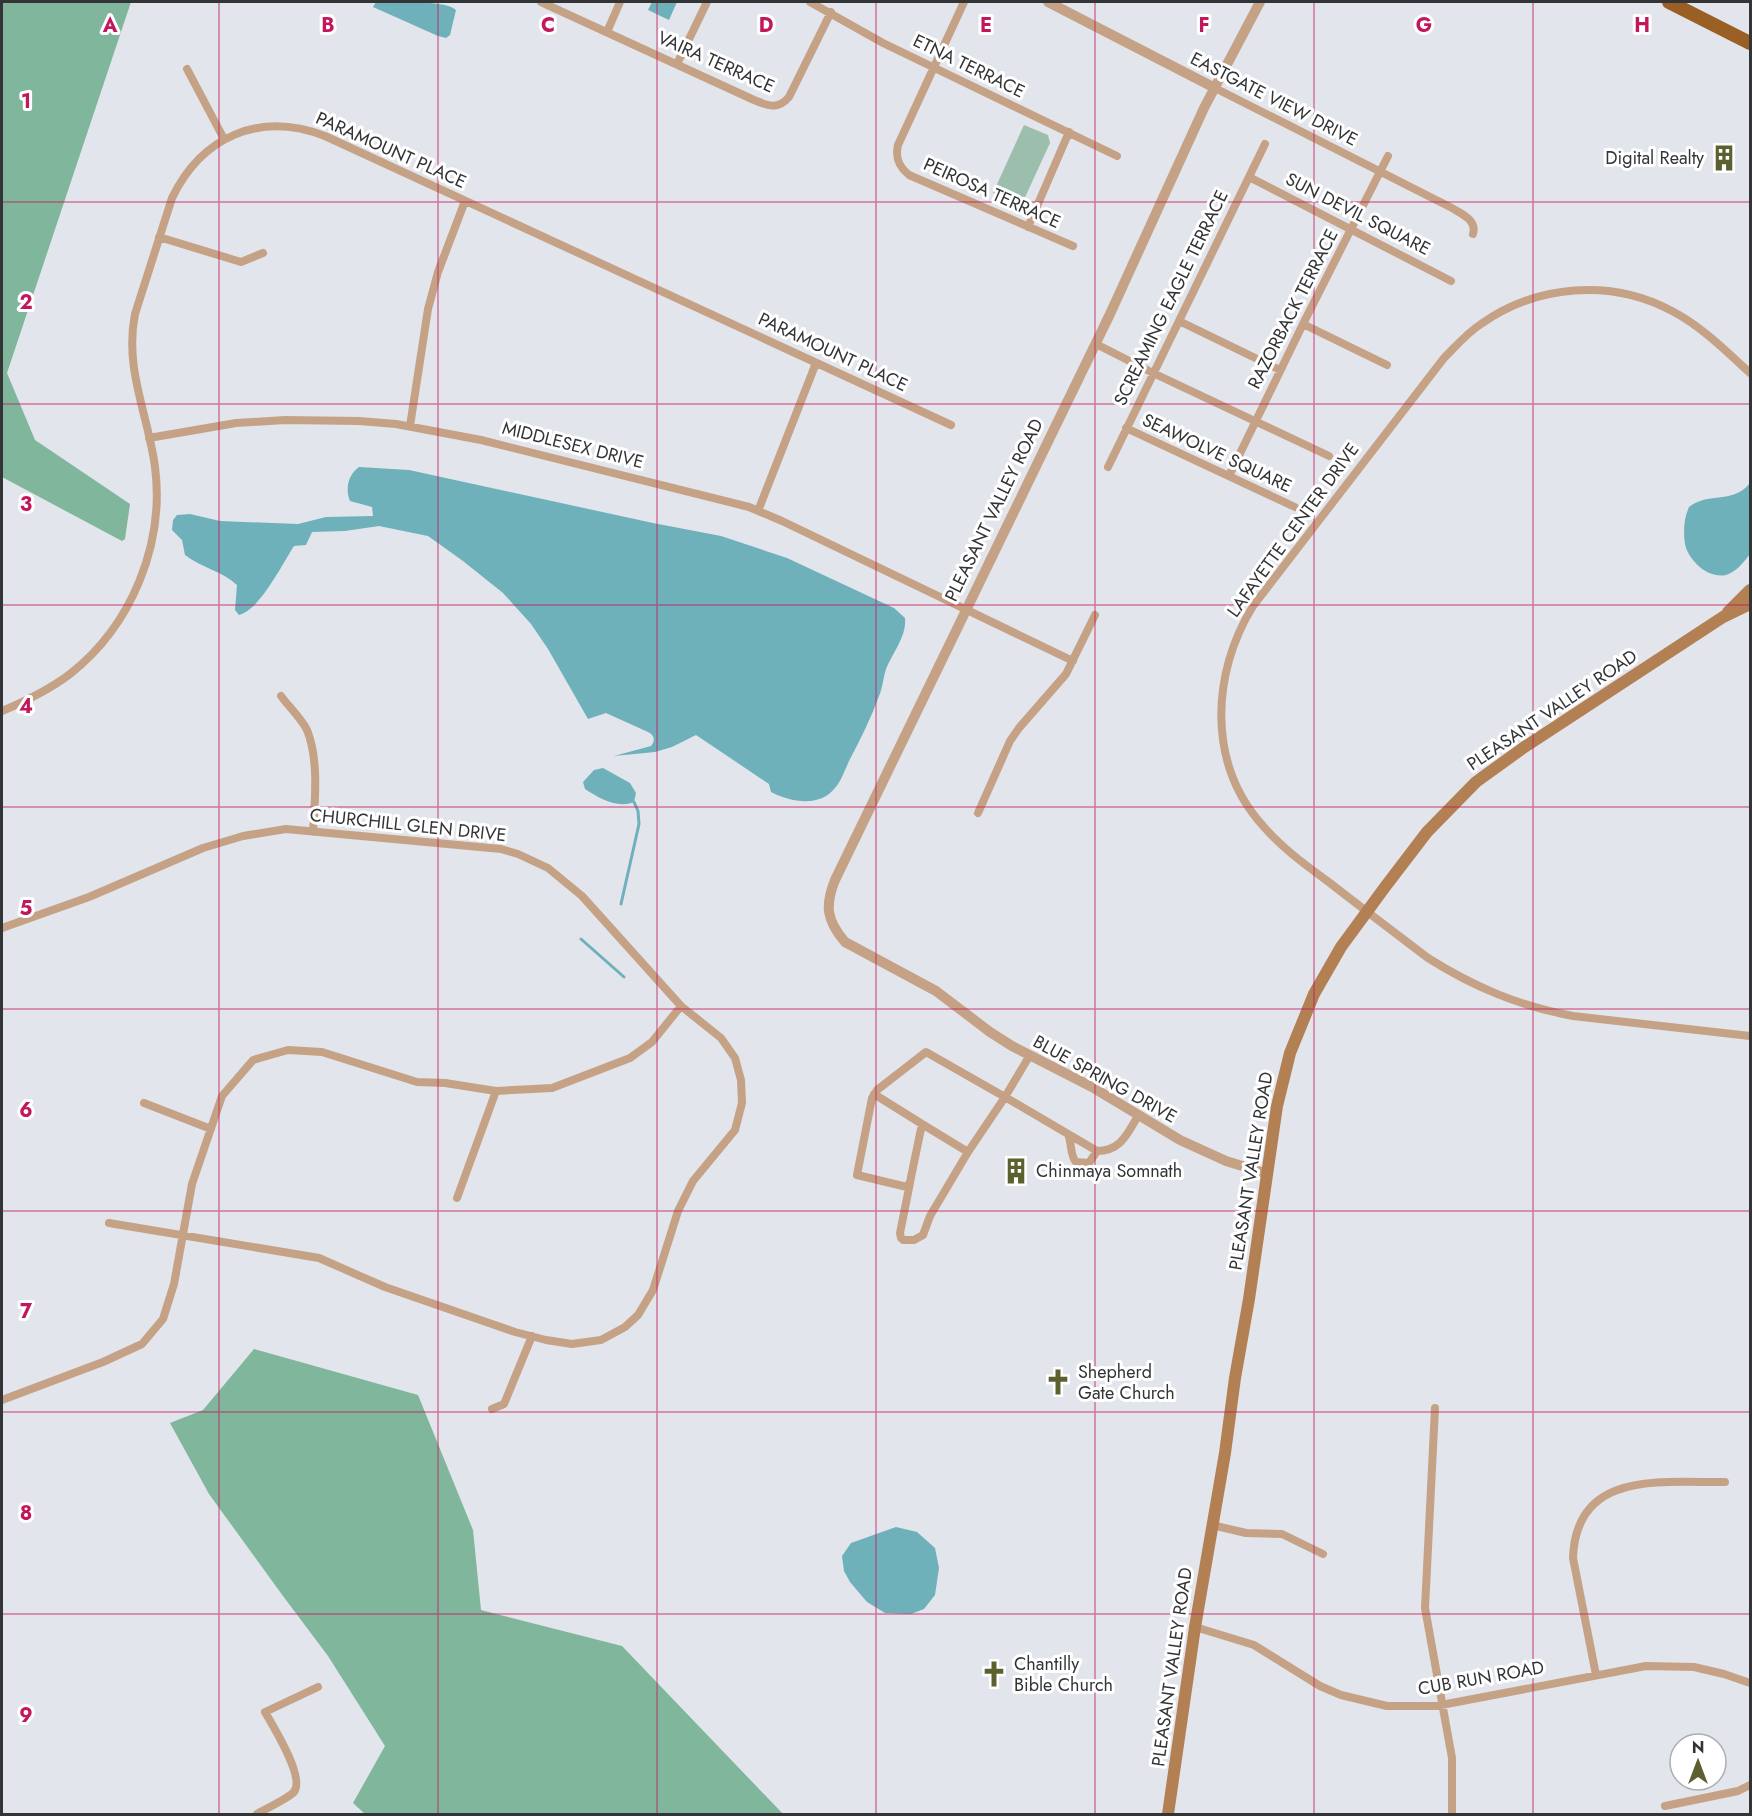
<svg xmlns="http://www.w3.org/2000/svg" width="1752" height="1816" font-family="Jost,sans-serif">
  <rect width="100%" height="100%" fill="#e2e5eb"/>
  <path fill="#9bbead" d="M 1024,125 L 1048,135 L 1050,143 L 1021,206 L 993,193 Z"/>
  <path fill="#7fb69c" d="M 2,2 L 131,2 L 7,373 L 35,440 L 130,504 L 125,539 L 122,541 L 2,477 Z
    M 254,1349 L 418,1395 L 473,1530 L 481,1610 L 622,1646 L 783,1814 L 365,1814 L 353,1803 L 385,1746 L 328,1656 L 283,1596 L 209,1494 L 170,1423 L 203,1410 Z"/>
  <path fill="#6fb1bb" d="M 376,2 C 394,2 445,0 456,10 L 450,35 L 446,38 L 438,36 L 373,7 Z
    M 652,2 L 677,2 L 669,20 L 648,10 Z
    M 359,467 L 409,470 L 653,523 L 721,536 L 787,558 L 894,608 L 905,618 C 907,636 893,652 886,669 C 883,678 883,687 879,696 C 871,718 861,738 850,759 C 845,769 842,780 835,788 C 819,808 791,802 771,792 L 769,784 L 696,735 L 672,747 L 655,752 L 614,756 L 651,746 C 656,740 654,735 648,732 L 606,713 L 588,719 L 548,649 L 531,624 L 503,593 L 463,561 L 428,536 L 379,526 L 345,531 L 312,532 L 306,545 L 294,546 C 283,563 259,611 239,615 L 235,610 L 237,585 C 222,571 202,568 185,555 L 182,540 L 172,530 L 173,520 L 177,515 L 190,514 L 220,521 L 298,524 L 326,517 L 373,516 L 372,507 L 350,501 C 345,489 348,475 359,467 Z
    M 1750,483 L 1750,554 C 1744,562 1736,572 1726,575 C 1708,579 1688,560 1685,544 C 1683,532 1684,517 1689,507 C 1710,491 1732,505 1750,483 Z
    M 603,768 L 630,783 L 636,793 L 634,802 C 617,809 599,798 585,789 L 583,782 L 594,770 Z
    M 896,1527 L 917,1532 L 935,1548 L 939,1568 L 935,1595 L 924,1609 L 911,1614 L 885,1613 L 867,1602 L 850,1582 L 844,1571 L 842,1556 L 851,1543 Z"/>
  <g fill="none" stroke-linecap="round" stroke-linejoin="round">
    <path stroke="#6fb1bb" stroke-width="3" d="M 621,904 L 639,824 L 638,811 L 634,802
      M 581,939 L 624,977"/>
    <path stroke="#c5a285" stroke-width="8" d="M 541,2 L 754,100 C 768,106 778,110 789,97 L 831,12
      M 810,2 L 883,43 L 1117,156
      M 964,2 L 898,145 C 895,158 899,167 909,175 L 1073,246
      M 607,32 L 620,2
      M 677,64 L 707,2
      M 187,69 L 224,139
      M 1215,88 L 1452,208 C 1463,215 1477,220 1473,234
      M 1249,177 L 1451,281
      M 1028,227 L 1069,132
      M 159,237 L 241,262 L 263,253
      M 1179,321 L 1280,370
      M 1303,324 L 1387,365
      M 1096,344 L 1153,373 L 1329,456
      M 1750,373 C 1726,351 1701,326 1672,311 C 1611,278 1536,285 1481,324 C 1467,333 1456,346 1444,358 L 1253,606 C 1211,674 1207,765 1264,827 C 1283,849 1307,866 1330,883 C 1362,908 1395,933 1428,958 C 1474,987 1519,1006 1573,1016 L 1750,1036
      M 410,426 L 428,309 L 438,272 L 465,201
      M 1126,428 L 1295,507
      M 149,438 L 236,423 L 285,420 L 359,421 L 396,424 L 481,440 L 749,507 L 782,521 L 1073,661
      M 1108,467 L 1265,144
      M 1229,476 L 1303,324 L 1388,156
      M 758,511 L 816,363
      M 281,696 C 289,707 301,718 307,730 C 319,759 315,801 313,832
      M 2,711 C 26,701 49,690 70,674 C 131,626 165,545 155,467 C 148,414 124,369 135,314 L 172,198 C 202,136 260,111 325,136 L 951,425
      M 978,813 L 1010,741 L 1019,728 L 1066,674 L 1095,615
      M 2,928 L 89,897 L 203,848 L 243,836 L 286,829 L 501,849 L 518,854 L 548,868 L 582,896 L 681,1006 L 721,1038 L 735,1058 L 741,1080 L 742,1103 L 735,1130 L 693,1181 L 678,1211 L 653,1290 L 638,1315 L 625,1327 L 601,1340 L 572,1344 L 546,1340 L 515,1332 L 385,1287 L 319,1258 L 109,1223
      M 874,1094 L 922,1124 L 910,1182 L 907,1187 L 857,1175 L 872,1098 L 877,1090 L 926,1052 L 1005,1097 L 1030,1055
      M 144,1103 L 211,1129
      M 922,1124 L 968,1152 L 1005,1097 L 1097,1151 C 1121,1151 1127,1134 1138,1116
      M 1068,1134 C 1072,1144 1070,1156 1076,1162 L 1089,1163 L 1097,1151
      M 910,1183 L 900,1233 L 901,1238 L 903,1240 L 914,1240 L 923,1235 L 930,1216 L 968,1152
      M 457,1198 L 496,1091
      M 2,1400 L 103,1362 L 142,1344 L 163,1319 L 174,1284 L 192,1184 L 222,1096 L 253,1060 L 288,1050 L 322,1052 L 417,1082 L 445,1083 L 496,1091 L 552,1088 L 630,1058 L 652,1042 L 681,1006
      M 1435,1408 L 1425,1608 L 1452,1758 L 1452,1814
      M 492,1409 L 504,1404 L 532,1336
      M 1212,1525 L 1246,1533 L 1282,1534 L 1323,1554
      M 1195,1627 L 1254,1645 L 1320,1686 L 1341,1695 L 1387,1706 L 1436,1706 L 1646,1666 L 1694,1667 L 1724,1674 L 1750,1683
      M 1596,1675 L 1573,1558 C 1576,1469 1663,1483 1725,1482
      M 1665,1806 L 1738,1791 L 1750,1785
      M 257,1814 C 267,1808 285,1800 293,1793 C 307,1780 273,1726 265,1712 L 318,1687"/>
    <path stroke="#c5a285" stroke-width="10" d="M 1048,2 L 1215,88
      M 1260,2 L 1204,108 L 1110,314 L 835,880 C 825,905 826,920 845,942 L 936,991 L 990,1032 L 1012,1046 L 1092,1087 L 1180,1140 L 1226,1161 L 1268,1174"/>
    <path stroke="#b38054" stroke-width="12" d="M 1728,612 L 1750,590
      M 1168,1814 L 1195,1627 L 1225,1453 L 1235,1378 L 1249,1299 L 1277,1106 L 1290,1053 L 1314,994 L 1341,947 L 1385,887 L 1427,832 L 1476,782 L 1523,748 L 1723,617 L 1750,604"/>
    <path stroke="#9a5f24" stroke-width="14" d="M 1669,2 L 1750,43"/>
  </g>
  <path fill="none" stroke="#c2185b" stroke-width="1.5" stroke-opacity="0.55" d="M 219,2 L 219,1814M 438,2 L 438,1814M 657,2 L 657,1814M 876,2 L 876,1814M 1095,2 L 1095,1814M 1314,2 L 1314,1814M 1533,2 L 1533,1814M 2,202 L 1750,202M 2,404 L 1750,404M 2,605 L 1750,605M 2,807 L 1750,807M 2,1009 L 1750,1009M 2,1211 L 1750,1211M 2,1412 L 1750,1412M 2,1614 L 1750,1614"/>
  <defs>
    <g id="building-bare" transform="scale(2.07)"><path d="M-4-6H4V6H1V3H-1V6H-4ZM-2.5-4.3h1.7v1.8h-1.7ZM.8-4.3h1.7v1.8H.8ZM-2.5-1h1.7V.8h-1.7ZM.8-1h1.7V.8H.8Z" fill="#5c602e" stroke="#fff" stroke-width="2.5" paint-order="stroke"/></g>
    <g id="church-bare" transform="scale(2.07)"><path d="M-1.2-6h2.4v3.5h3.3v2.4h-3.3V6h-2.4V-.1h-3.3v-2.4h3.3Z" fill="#5c602e" stroke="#fff" stroke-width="2.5" paint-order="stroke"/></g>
  </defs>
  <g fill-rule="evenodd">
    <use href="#building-bare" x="1724" y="158"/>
    <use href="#building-bare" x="1016" y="1171"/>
    <use href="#church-bare" x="1058" y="1382"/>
    <use href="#church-bare" x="994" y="1674"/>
  </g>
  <g text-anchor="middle" stroke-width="6" stroke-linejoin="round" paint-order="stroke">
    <g font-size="18" fill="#333436" stroke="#fff">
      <text transform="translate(716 62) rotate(24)" y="6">VAIRA TERRACE</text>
      <text transform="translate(969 66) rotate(26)" y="6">ETNA TERRACE</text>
      <text transform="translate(1274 99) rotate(27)" y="6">EASTGATE VIEW DRIVE</text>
      <text transform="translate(391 150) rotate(24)" y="6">PARAMOUNT PLACE</text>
      <text transform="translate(992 193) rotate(24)" y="6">PEIROSA TERRACE</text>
      <text transform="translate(1358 214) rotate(27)" y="6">SUN DEVIL SQUARE</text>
      <text transform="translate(1171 298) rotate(-64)" y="6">SCREAMING EAGLE TERRACE</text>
      <text transform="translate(1293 309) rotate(-63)" y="6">RAZORBACK TERRACE</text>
      <text transform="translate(833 352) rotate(25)" y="6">PARAMOUNT PLACE</text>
      <text transform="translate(573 445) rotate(14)" y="6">MIDDLESEX DRIVE</text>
      <text transform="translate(1217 453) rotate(25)" y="6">SEAWOLVE SQUARE</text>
      <text transform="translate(994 510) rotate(-64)" y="6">PLEASANT VALLEY ROAD</text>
      <text transform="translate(1293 530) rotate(-54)" y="6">LAFAYETTE CENTER DRIVE</text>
      <text transform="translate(1552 710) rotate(-34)" y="6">PLEASANT VALLEY ROAD</text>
      <text transform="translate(408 825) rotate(6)" y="6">CHURCHILL GLEN DRIVE</text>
      <text transform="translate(1105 1079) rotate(29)" y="6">BLUE SPRING DRIVE</text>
      <text transform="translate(1251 1171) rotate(-81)" y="6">PLEASANT VALLEY ROAD</text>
      <text transform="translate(1172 1667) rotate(-82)" y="6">PLEASANT VALLEY ROAD</text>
      <text transform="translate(1481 1678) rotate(-10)" y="6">CUB RUN ROAD</text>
    </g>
    <g font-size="18" fill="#333436" stroke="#fff" text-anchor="start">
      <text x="1704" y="164" text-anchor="end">Digital Realty</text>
      <text x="1036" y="1177">Chinmaya Somnath</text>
      <text x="1078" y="1378">Shepherd<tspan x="1078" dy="21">Gate Church</tspan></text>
      <text x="1014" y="1670">Chantilly<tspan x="1014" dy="21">Bible Church</tspan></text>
    </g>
  </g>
  <g font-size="20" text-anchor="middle" font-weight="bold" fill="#c2185b" stroke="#fff" stroke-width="6" stroke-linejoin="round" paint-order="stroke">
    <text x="110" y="32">A</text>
    <text x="328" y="32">B</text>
    <text x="548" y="32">C</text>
    <text x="766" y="32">D</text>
    <text x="986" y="32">E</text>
    <text x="1204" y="32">F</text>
    <text x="1424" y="32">G</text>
    <text x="1642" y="32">H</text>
    <text x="26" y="108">1</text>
    <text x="26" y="309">2</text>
    <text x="26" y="511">3</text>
    <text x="26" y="713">4</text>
    <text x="26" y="915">5</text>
    <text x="26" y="1117">6</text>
    <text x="26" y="1318">7</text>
    <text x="26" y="1520">8</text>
    <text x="26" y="1722">9</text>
  </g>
  <rect width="1752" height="1816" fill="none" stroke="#333436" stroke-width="6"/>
  <g transform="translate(1698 1762)"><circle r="28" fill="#ffffff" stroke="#adaeaf" stroke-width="1.5"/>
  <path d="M0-4.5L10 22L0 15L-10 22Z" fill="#5c602e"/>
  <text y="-9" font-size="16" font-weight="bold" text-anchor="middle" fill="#333436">N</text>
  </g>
</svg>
